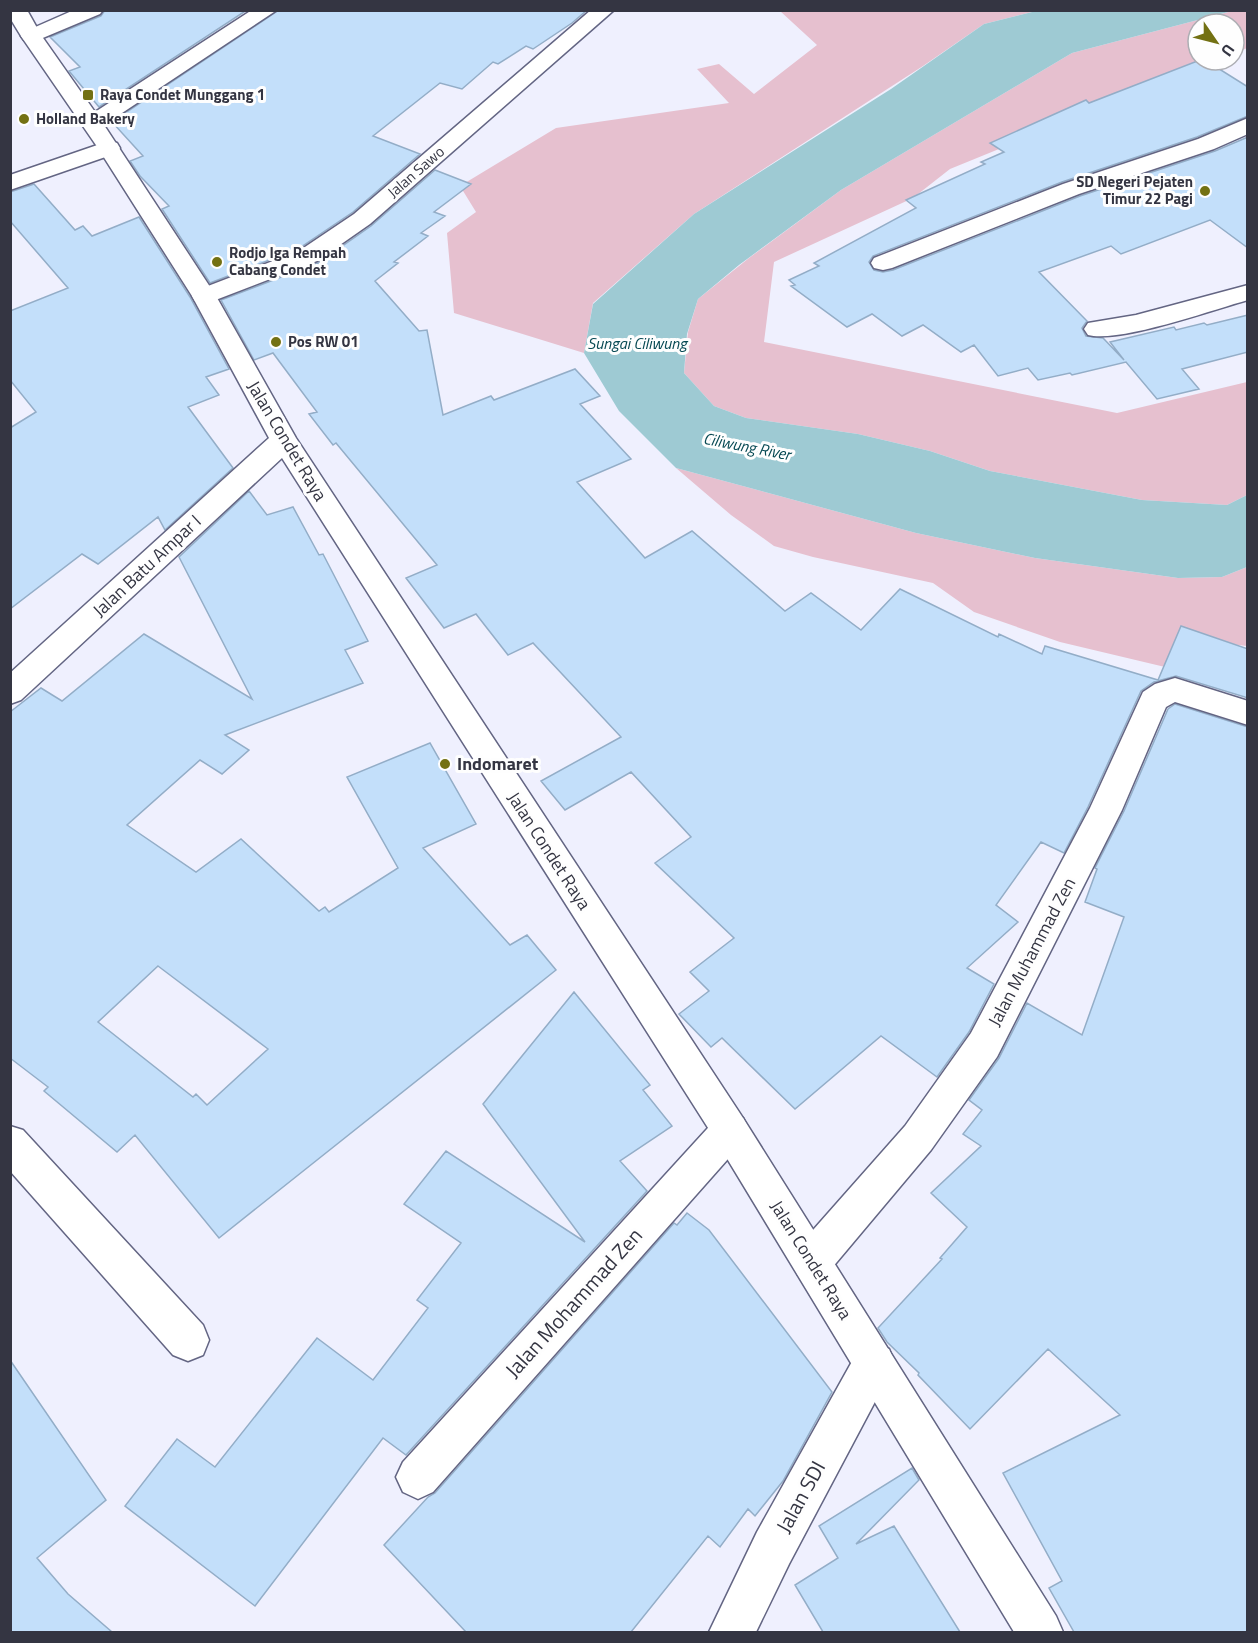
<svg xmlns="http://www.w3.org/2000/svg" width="1258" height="1643" font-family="'Titillium Web',sans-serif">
  <rect width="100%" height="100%" fill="#eff0fe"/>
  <path fill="#e6c0cf" d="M 780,11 L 1036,11 L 984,24 L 923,66 L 694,214 L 593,303 L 584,353 L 454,313 L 447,233 L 476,212 L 460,186 L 556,128 L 729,103 L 697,69 L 719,64 L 754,94 L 817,45 Z
    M 1232,11 L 1247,11 L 1247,48 L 1234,54 L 1234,24 L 1198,24 L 1198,60 L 1218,60 L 950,169 L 913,198 L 774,262 L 764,342 L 1117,413 L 1247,382 L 1247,495 L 1227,505 L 1142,500 L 990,471 L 930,451 L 858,434 L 746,418 L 714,406 L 684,373 L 688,332 L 698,299 L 749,258 L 841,190 L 1072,53 Z
    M 676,468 L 916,533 L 1035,558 L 1178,578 L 1222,577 L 1247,567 L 1247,646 L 1212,642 L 1186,672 L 1060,642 L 974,612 L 933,583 L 813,557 L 774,546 L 731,515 Z"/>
  <path fill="#9ecad3" d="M 1036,11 L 1232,11 L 1072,53 L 841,190 L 739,265 L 698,299 L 687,334 L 684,373 L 714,406 L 746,418 L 858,434 L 930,451 L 990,471 L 1142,500 L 1227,505 L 1247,495 L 1247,567 L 1222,577 L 1178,578 L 1035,558 L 916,533 L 676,468 L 619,411 L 584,353 L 593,304 L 694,214 L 891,89 L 984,24 Z"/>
  <path fill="#c3dffa" stroke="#93adc7" stroke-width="1.5" fill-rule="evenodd" d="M 105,10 L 247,10 L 99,107 L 69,71 L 80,67 L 50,37 L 101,16 Z
    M 279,10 L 587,10 L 572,23 L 533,49 L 526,46 L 498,64 L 493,62 L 462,89 L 440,83 L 373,136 L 420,154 L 353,212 L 298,249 L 210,283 L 162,209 L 169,206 L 140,176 L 130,161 L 143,156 L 112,122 Z
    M 1200,60 L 1205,60 L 1248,87 L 1248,116 L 1197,137 L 1062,182 L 873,256 L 869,262 L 874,270 L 883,272 L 893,270 L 1080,196 L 1215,151 L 1248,137 L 1248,248 L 1210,220 L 1121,254 L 1111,246 L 1039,272 L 1087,321 L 1082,328 L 1086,336 L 1103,338 L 1124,360 L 1110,342 L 1174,327 L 1176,330 L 1204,323 L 1207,325 L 1248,315 L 1248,352 L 1182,369 L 1199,389 L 1157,399 L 1126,362 L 1072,375 L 1070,373 L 1038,380 L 1028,368 L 998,376 L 974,345 L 961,352 L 923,325 L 902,336 L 872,314 L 847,327 L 791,286 L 795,285 L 789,280 L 819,266 L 814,263 L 916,208 L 906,200 L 985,164 L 981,162 L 1004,152 L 990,143 L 1086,100 L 1089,103 Z
    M 435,170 L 471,184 L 434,212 L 445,216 L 421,233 L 428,236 L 394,262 L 398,263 L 375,281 L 419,331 L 427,330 L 443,415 L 491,396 L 494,400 L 575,369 L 600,396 L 580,404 L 631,459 L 577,482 L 645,558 L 692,531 L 785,611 L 811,593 L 861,630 L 900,589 L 998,637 L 999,634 L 1042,654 L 1045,646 L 1158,680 L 1181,626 L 1248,649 L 1248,698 L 1176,676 L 1154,682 L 1141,691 L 1088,807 L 1064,853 L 1041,842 L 996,905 L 1018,922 L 967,968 L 994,984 L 969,1032 L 937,1077 L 881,1036 L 795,1109 L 722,1038 L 711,1047 L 679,1014 L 709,991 L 690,972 L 734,938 L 655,863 L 691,837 L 631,772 L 565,810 L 541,781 L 621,737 L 533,643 L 508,655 L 476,614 L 444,628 L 406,578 L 437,565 L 336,443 L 333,445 L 309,414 L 317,412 L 273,353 L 254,360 L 221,300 L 318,263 L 371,226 Z
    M 34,184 L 75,230 L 83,226 L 92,236 L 139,217 L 190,297 L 229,369 L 206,377 L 219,395 L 188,407 L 233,468 L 165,530 L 158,517 L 98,564 L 82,554 L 10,609 L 10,428 L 36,412 L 10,380 L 10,311 L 68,288 L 10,221 L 10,192 Z
    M 249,491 L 267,515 L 293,507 L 319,555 L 323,554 L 368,641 L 345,650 L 363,683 L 225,735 L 249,750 L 222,774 L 200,760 L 127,825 L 196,872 L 241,839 L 319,911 L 325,907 L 329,912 L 398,868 L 347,777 L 430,743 L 476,824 L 423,848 L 510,945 L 527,935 L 556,970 L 219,1238 L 135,1135 L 117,1152 L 44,1091 L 48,1087 L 10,1058 L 10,712 L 41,688 L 62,701 L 144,634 L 252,699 L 179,557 ZM 158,966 L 268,1049 L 207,1105 L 196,1094 L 193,1097 L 98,1022 Z
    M 1175,704 L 1248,727 L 1248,1632 L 1074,1632 L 1049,1588 L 1062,1581 L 1003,1473 L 1120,1415 L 1048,1349 L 970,1429 L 918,1375 L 919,1373 L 887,1342 L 878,1328 L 942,1259 L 940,1258 L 967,1227 L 931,1193 L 981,1146 L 963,1134 L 982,1110 L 969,1100 L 999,1058 L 1027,1003 L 1082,1035 L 1124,917 L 1085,902 L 1097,869 L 1095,868 L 1124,811 L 1168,709 Z
    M 574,992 L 650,1085 L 643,1090 L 672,1126 L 620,1161 L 647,1191 L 406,1455 L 383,1438 L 255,1606 L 125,1506 L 177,1439 L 215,1467 L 317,1338 L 373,1380 L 428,1308 L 417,1300 L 461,1243 L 404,1204 L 446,1151 L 585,1242 L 483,1104 Z
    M 687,1213 L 709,1230 L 832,1392 L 783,1481 L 755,1516 L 748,1509 L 720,1547 L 708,1536 L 631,1632 L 466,1632 L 384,1545 L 428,1497 L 435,1493 L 674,1223 L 677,1225 Z
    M 10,1360 L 106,1500 L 37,1558 L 68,1594 L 112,1632 L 10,1632 Z
    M 912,1468 L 919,1480 L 856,1544 L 894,1526 L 960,1632 L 823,1632 L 795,1585 L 838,1558 L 819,1526 Z"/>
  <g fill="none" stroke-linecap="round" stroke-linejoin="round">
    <g stroke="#636583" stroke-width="3">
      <path id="street" d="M 74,10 L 103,10 L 100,14 L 38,40 L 31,42 L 24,40 L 21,36 L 24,32 Z
        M 591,10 L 614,10 L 370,224 L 317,261 L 213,301 L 204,304 L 195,301 L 192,296 L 195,291 L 299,251 L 354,214 Z
        M 1248,118 L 1248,134 L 1214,149 L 1079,194 L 892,268 L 883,270 L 874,268 L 871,263 L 874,258 L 1063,184 L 1198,139 Z
        M 109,141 L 117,143 L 120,148 L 117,153 L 10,190 L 10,175 Z
        M 1248,285 L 1248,300 C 1212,310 1120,343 1088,335 L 1084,329 L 1088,323 L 1136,315 Z
        M 1175,678 L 1248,701 L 1248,725 L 1175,702 L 1166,707 L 1122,810 L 997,1057 L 931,1150 L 826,1275 L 812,1280 L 798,1275 L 792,1261 L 798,1247 L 905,1126 L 971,1033 L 1090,808 L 1143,692 L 1155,684 Z
        M 730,1113 L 743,1118 L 749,1130 L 743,1142 L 433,1492 L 418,1499 L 403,1492 L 396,1477 L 403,1462 L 717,1118 Z
        M 10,1126 L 23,1130 L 203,1325 L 209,1340 L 203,1355 L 188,1361 L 173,1355 L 10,1171 Z
        M 874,1343 L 889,1349 L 895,1364 L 789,1564 L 756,1632 L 709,1632 L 757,1532 L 859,1349 Z"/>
    </g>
    <g stroke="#636583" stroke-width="3">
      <path id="secondary" d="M 10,10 L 27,10 L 41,35 L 95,112 L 252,10 L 277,10 L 104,125 L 216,296 L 296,438 L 743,1118 L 1056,1616 L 1063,1632 L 1014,1632 L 717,1142 L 282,458 L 21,700 L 10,704 L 10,673 L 269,438 L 192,296 L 98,148 L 21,36 L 10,18 Z"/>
    </g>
    <use href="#street" fill="#fff" fill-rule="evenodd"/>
    <use href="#secondary" fill="#fff" fill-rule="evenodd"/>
  </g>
  <g fill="#737113" stroke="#fefefe" stroke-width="2">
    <rect x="82" y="89" width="12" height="12" rx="3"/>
    <circle cx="24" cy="119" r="6"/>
    <circle cx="1205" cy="191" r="6"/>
    <circle cx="217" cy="262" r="6"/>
    <circle cx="276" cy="342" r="6"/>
    <circle cx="445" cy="764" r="6"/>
  </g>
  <g text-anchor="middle" stroke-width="6" stroke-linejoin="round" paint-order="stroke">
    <g font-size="15" font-weight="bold" fill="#343542" stroke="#fefefe" text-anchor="start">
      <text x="100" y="100">Raya Condet Munggang 1</text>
      <text x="36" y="124">Holland Bakery</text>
      <text x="1193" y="187" text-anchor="end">SD Negeri Pejaten<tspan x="1193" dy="17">Timur 22 Pagi</tspan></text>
      <text x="229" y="258">Rodjo Iga Rempah<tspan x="229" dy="17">Cabang Condet</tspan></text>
      <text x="288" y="347">Pos RW 01</text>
    </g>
    <g font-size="15" fill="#343542" stroke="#fefefe">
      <text transform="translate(416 172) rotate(-41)" y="5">Jalan Sawo</text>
    </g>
    <g font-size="16" font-style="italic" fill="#074953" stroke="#fefefe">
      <text x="637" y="349">Sungai Ciliwung</text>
      <text transform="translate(747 446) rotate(11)" y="6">Ciliwung River</text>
    </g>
    <g font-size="18" fill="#343542" stroke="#fefefe">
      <text transform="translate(287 441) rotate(59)" y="6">Jalan Condet Raya</text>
      <text transform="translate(147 566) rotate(-43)" y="6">Jalan Batu Ampar I</text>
      <text transform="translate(549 851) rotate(57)" y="6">Jalan Condet Raya</text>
      <text transform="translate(1032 952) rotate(-62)" y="6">Jalan Muhammad Zen</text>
      <text transform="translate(811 1260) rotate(58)" y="6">Jalan Condet Raya</text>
    </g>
    <g font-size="18" font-weight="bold" fill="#343542" stroke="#fefefe" text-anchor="start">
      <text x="457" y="770">Indomaret</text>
    </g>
    <g font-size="21" fill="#343542" stroke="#fefefe">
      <text transform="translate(574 1303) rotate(-48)" y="7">Jalan Mohammad Zen</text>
      <text transform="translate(801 1497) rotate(-61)" y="7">Jalan SDI</text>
    </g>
  </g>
  <rect width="1258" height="1643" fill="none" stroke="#343542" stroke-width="24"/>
  <g transform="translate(1216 42) rotate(125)"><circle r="28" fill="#fefefe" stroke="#adaeb3" stroke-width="1.5"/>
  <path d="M0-4.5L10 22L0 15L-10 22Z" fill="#737113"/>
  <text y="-9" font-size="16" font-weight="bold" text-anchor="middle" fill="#343542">U</text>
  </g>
</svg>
